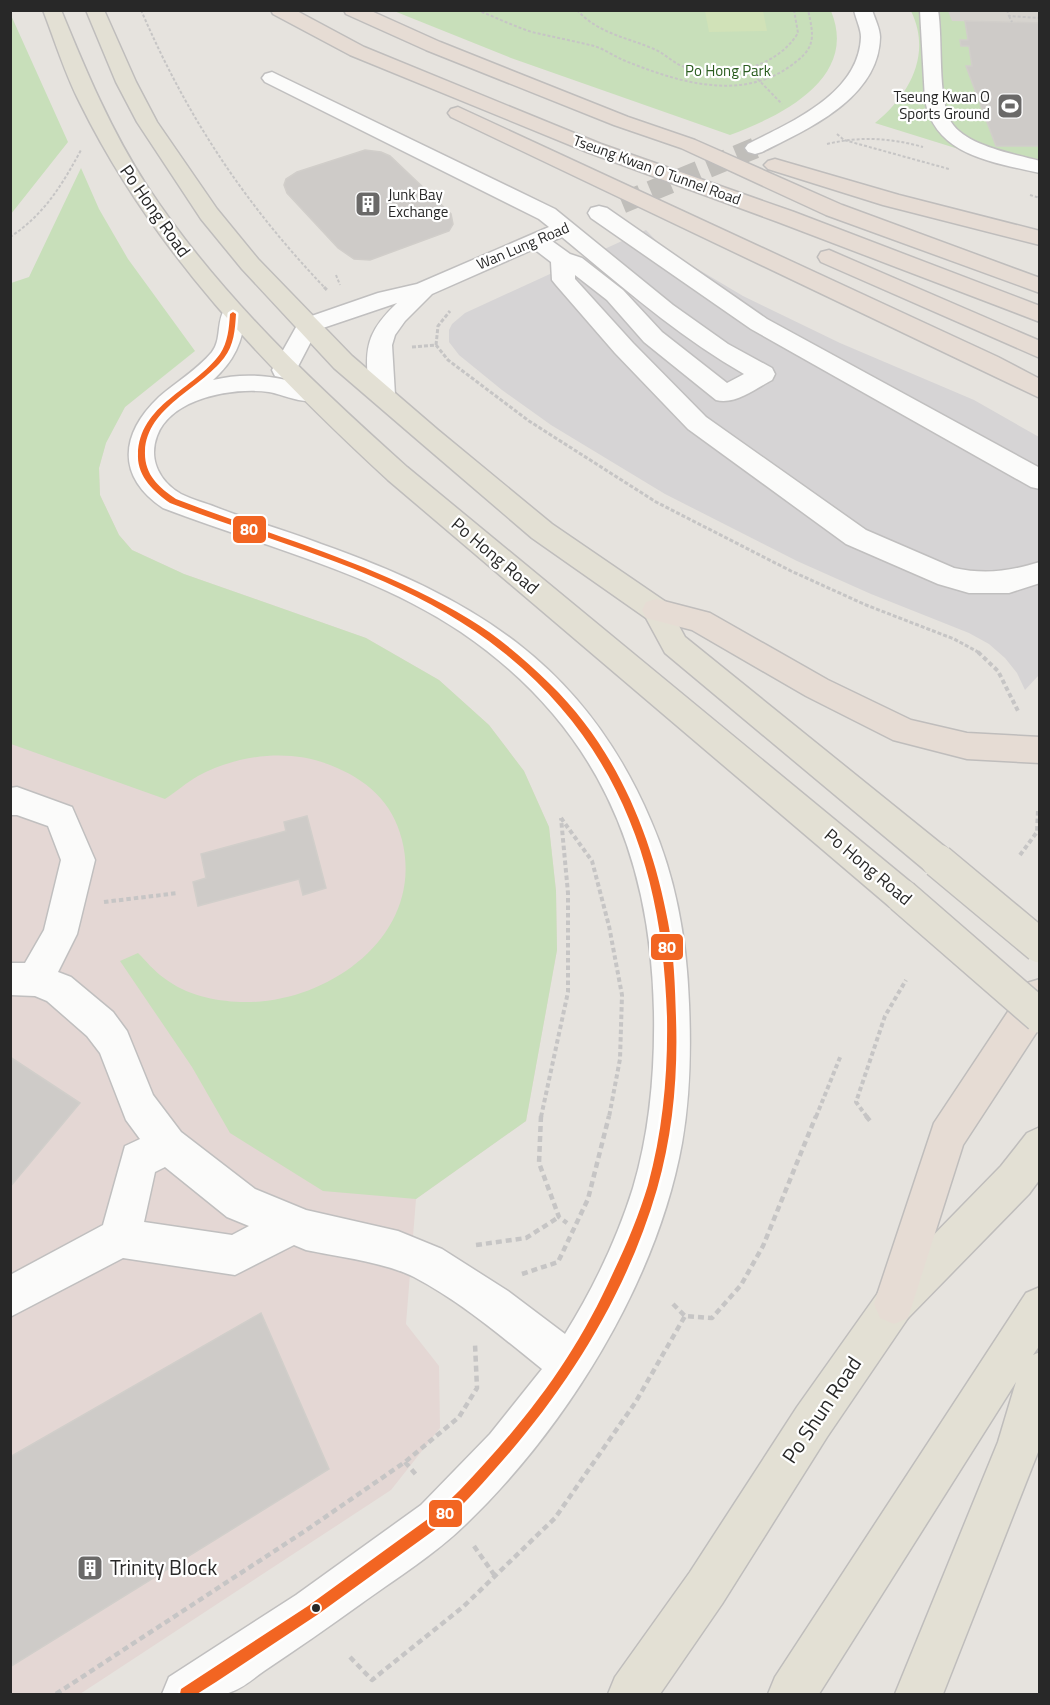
<svg xmlns="http://www.w3.org/2000/svg" width="1050" height="1705" font-family="'Titillium Web',sans-serif">
  <rect width="100%" height="100%" fill="#e6e3de"/>
  <path fill="#d6d4d5" d="M 646,230 L 664,249 L 743,296 L 840,343 L 974,400 L 1039,437 L 1039,675 L 1025,690 L 1017,673 L 1005,658 L 989,644 L 969,633 L 871,594 L 797,561 L 665,494 L 551,425 L 502,390 L 459,355 L 449,342 L 449,330 L 452,324 L 465,313 Z"/>
  <path fill="#e4d7d4" d="M 159,379 L 125,407 L 106,442 L 99,468 L 100,495 L 119,535 L 132,550 L 184,574 L 366,638 L 439,680 L 489,725 L 524,771 L 549,827 L 556,891 L 557,950 L 526,1121 L 416,1199 L 406,1324 L 439,1366 L 440,1428 L 391,1490 L 80,1694 L 11,1694 L 10,397 Z"/>
  <path fill="#c8dfba" d="M 394,11 L 831,11 C 859,78 781,116 730,135 L 511,58 Z
    M 911,11 L 1039,11 L 1039,174 L 875,123 C 910,95 932,54 911,11 Z
    M 10,13 L 68,142 L 11,214 L 10,214 Z
    M 81,168 L 99,209 L 128,259 L 195,351 L 125,407 L 106,443 L 99,468 L 100,495 L 119,535 L 132,550 L 184,574 L 366,638 L 439,680 L 489,725 L 524,771 L 549,827 L 556,891 L 557,950 L 526,1121 L 416,1199 L 323,1191 L 230,1133 L 192,1067 L 120,961 L 138,953 C 146,961 154,971 164,978 C 186,995 214,1001 241,1002 C 326,1005 426,936 402,840 C 393,802 366,779 330,765 C 289,748 237,755 198,776 C 187,782 176,792 165,799 L 11,744 L 11,283 L 29,277 Z"/>
  <path fill="#d1e2b8" d="M 705,11 L 763,11 L 767,31 L 709,32 Z"/>
  <path fill="#d6d3ce" d="M 948,11 L 1039,11 L 1039,23 L 952,21 Z"/>
  <path fill="#cecbc8" stroke="#d1ceca" stroke-width="1.5" d="M 965,21 L 1040,23 L 1040,146 L 996,146 L 966,66 L 972,66 L 969,46 L 961,46 L 960,40 L 968,40 Z
    M 365,150 L 381,152 L 390,156 L 451,214 L 453,224 L 449,231 L 370,260 L 354,259 L 338,248 L 287,193 L 284,185 L 286,179 L 297,172 Z
    M 307,816 L 326,888 L 303,895 L 299,879 L 198,906 L 193,882 L 206,878 L 201,854 L 286,831 L 284,822 Z
    M 10,1057 L 80,1103 L 10,1187 Z
    M 261,1313 L 329,1469 L 10,1667 L 10,1457 Z"/>
  <g fill="none" stroke-linecap="round" stroke-linejoin="round">
    <path stroke="#c0beba" stroke-width="21" stroke-dasharray="21 10" stroke-linecap="butt" d="M 622,203 L 755,148"/>
    <g stroke="#c0bfbf" stroke-width="3">
      <path id="minor" d="M 854,10 L 872,10 C 875,19 880,29 880,37 C 879,98 808,129 762,152 L 755,154 L 748,152 L 745,148 L 748,144 C 791,122 859,94 861,37 C 861,29 856,19 854,10 Z
        M 920,10 L 938,10 C 943,40 937,98 951,122 C 966,146 1014,154 1040,161 L 1040,173 C 993,162 935,156 925,100 Z
        M 272,72 L 555,209 L 673,305 L 728,344 L 772,368 L 775,374 L 772,380 C 755,389 735,405 716,400 L 644,342 L 607,300 L 575,275 L 575,279 L 633,343 L 706,417 L 866,530 L 954,568 C 986,575 1010,571 1040,562 L 1040,583 L 1009,593 L 969,593 L 938,584 L 846,544 L 688,429 L 615,353 L 556,285 L 552,280 L 551,262 L 534,249 L 432,294 L 405,321 L 395,335 L 392,345 L 395,395 L 391,401 L 382,403 L 373,401 C 369,394 369,387 368,378 C 364,343 372,327 397,303 L 317,330 L 293,376 L 284,378 L 275,376 L 272,370 L 300,320 L 378,293 L 417,284 L 549,227 L 539,219 L 265,82 L 262,78 L 265,74 ZM 562,237 C 621,286 678,336 744,374 L 727,383 L 662,332 L 623,290 L 582,258 L 570,254 L 552,241 Z
        M 599,206 L 607,208 L 767,319 L 1040,468 L 1040,489 L 1031,487 L 751,329 L 591,218 L 588,213 L 591,208 Z
        M 233,307 L 241,309 L 245,314 C 243,342 234,361 213,380 C 249,371 281,377 317,388 L 321,394 L 317,400 C 301,404 285,395 269,392 C 233,387 171,398 157,436 C 148,460 160,482 181,494 C 193,500 206,503 218,508 C 252,521 287,531 321,544 C 474,598 585,665 651,821 C 676,878 687,942 689,1004 C 691,1051 690,1097 682,1143 C 657,1282 566,1428 465,1525 C 435,1554 397,1578 362,1603 C 330,1626 297,1649 264,1671 C 254,1678 243,1688 231,1692 C 216,1699 180,1694 162,1694 L 169,1677 L 296,1595 L 421,1505 L 490,1434 L 542,1369 C 502,1337 460,1301 414,1277 C 384,1262 339,1257 306,1250 L 294,1245 L 235,1275 L 123,1258 L 10,1317 L 10,1275 L 103,1225 L 125,1146 L 140,1139 L 126,1120 L 100,1053 L 87,1036 L 47,1001 L 35,996 L 10,995 L 10,963 L 25,963 L 44,930 L 61,860 L 48,826 L 17,815 L 10,815 L 10,788 L 17,787 L 72,807 L 95,860 L 77,934 L 58,972 L 71,977 L 113,1012 L 127,1031 L 153,1095 L 181,1132 L 255,1189 L 306,1210 L 398,1231 L 442,1249 L 508,1291 L 565,1334 C 593,1289 617,1239 633,1188 C 650,1131 655,1071 654,1012 C 651,852 596,724 461,632 C 372,572 262,546 163,508 C 116,476 120,434 159,397 C 176,382 197,370 212,352 C 222,339 216,321 225,309 ZM 165,1167 L 227,1217 L 249,1226 L 232,1235 L 144,1222 L 155,1172 Z"/>
    </g>
    <g stroke="#bfbdbc" stroke-width="3">
      <path id="major" d="M 43,10 L 61,10 C 86,71 111,131 147,186 C 218,294 312,382 407,467 L 914,885 L 919,896 L 914,907 L 902,911 L 890,907 L 388,480 C 267,368 154,253 80,103 C 65,74 55,41 43,10 Z
        M 86,10 L 104,10 L 136,82 L 157,122 L 217,209 L 258,259 L 352,356 L 438,430 L 552,524 L 666,602 L 685,637 L 950,851 L 955,861 L 950,871 L 938,875 L 926,871 L 665,653 L 646,618 L 532,538 L 420,442 L 334,368 L 242,269 L 201,219 L 137,122 L 116,82 Z
        M 1040,1127 L 1040,1179 L 1029,1194 L 908,1318 L 827,1437 L 722,1604 L 660,1694 L 608,1694 L 615,1677 L 690,1572 L 797,1407 L 880,1290 L 1001,1166 L 1027,1133 Z
        M 1040,1287 L 1040,1345 L 1033,1355 L 1040,1352 L 1040,1447 L 943,1694 L 895,1694 L 998,1442 L 1016,1382 L 819,1694 L 768,1694 L 775,1677 L 1026,1293 Z"/>
    </g>
    <g stroke="#bfbdbc" stroke-width="3">
      <path id="highway" d="M 271,10 L 295,10 L 364,47 L 601,144 L 794,212 L 1040,306 L 1040,322 L 778,222 L 587,152 L 350,55 L 273,14 Z
        M 344,10 L 369,10 L 440,42 L 628,117 L 695,140 L 842,205 L 1040,278 L 1040,293 L 826,215 L 681,148 L 614,125 L 426,50 L 346,14 Z
        M 458,107 L 998,357 L 1040,379 L 1040,398 L 451,117 L 448,113 L 451,109 Z
        M 775,159 L 899,195 L 1040,231 L 1040,245 L 883,205 L 768,169 L 764,165 L 768,161 Z
        M 829,250 L 1040,341 L 1040,358 L 821,262 L 818,257 L 821,252 Z
        M 656,599 L 710,613 L 828,680 L 911,720 L 967,733 L 1040,737 L 1040,763 L 967,759 L 893,740 L 806,696 L 692,630 L 646,618 L 642,610 L 646,602 Z
        M 1040,979 L 1040,1027 L 963,1145 L 908,1318 L 894,1324 L 880,1318 L 874,1304 L 934,1123 L 1027,983 Z"/>
    </g>
    <path stroke="#c6c5c5" stroke-width="2" stroke-dasharray="3 2" stroke-linecap="butt" d="M 141,10 C 187,117 245,204 325,288
      M 477,10 C 495,17 513,26 532,32 C 553,37 574,41 594,46 C 604,49 614,56 623,60 C 675,81 738,102 789,67 C 815,49 815,40 808,10
      M 577,10 C 599,34 626,37 654,49 C 664,53 672,62 682,66 C 722,80 775,70 798,33 L 794,10
      M 1007,10 L 1009,16 L 1040,18
      M 1009,16 L 1012,22
      M 747,68 L 782,104
      M 837,134 L 844,140 L 949,169
      M 827,144 C 860,136 891,138 923,147
      M 1030,195 L 1040,198
      M 10,237 C 44,215 62,185 81,150
      M 336,275 L 340,285"/>
    <path stroke="#c6c5c5" stroke-width="3" stroke-dasharray="4 2" stroke-linecap="butt" d="M 324,287 L 327,290
      M 436,345 L 438,326 L 450,311
      M 412,347 L 436,345 L 448,360 L 529,421 L 656,502 L 791,571 L 866,605 L 954,639 L 980,653"/>
    <path stroke="#c6c5c5" stroke-width="4" stroke-dasharray="4.5 3" stroke-linecap="butt" d="M 978,652 L 998,671 L 1018,711
      M 561,818 L 592,861 L 609,926 L 622,995 L 620,1059 L 609,1117
      M 1020,855 L 1037,832 L 1038,810
      M 104,902 L 178,893
      M 541,1117 L 568,992 L 568,893 L 561,818
      M 816,1117 L 841,1055
      M 867,1117 L 856,1102 L 885,1016 L 906,980"/>
    <path stroke="#c6c5c5" stroke-width="4.5" stroke-dasharray="6 4" stroke-linecap="butt" d="M 541,1116 L 539,1163 L 559,1217 L 567,1223
      M 866,1116 L 871,1122
      M 476,1245 L 526,1238 L 559,1217
      M 522,1274 L 558,1262 L 588,1199 L 609,1116
      M 673,1304 L 685,1316 L 712,1318 L 741,1285 L 763,1246 L 816,1116
      M 405,1462 L 418,1477
      M 474,1546 L 495,1576
      M 350,1657 L 372,1680 L 464,1606 L 555,1518 L 635,1403 L 685,1316
      M 56,1694 L 305,1531 L 405,1462 L 459,1417 L 477,1388 L 475,1344"/>
    <use href="#minor" fill="#fbfbfa" fill-rule="evenodd"/>
    <use href="#major" fill="#e3e0d4" fill-rule="evenodd"/>
    <use href="#highway" fill="#e6dcd4" fill-rule="evenodd"/>
    <g stroke="#bfbdbc" stroke-width="36" stroke-linecap="butt">
      <path id="major-bridge" d="M 938,861 L 1040,946
        M 902,896 L 1040,1016"/>
    </g>
    <use href="#major-bridge" stroke="#e3e0d4" stroke-width="33"/>
    <g stroke="#fff" stroke-width="5">
      <path id="bus-1" d="M 233,312 L 236,314 C 235,330 234,345 224,358 C 200,389 147,407 145,451 C 144,474 158,487 176,499 C 274,537 379,564 469,619 C 499,637 525,660 550,684 C 615,747 652,834 668,922 C 674,953 675,986 676,1018 C 678,1075 673,1134 657,1189 C 627,1293 568,1388 496,1468 C 476,1491 456,1513 433,1531 L 317,1615 L 216,1682 L 197,1694 L 180,1694 L 181,1689 L 308,1606 L 432,1516 C 451,1500 468,1482 485,1463 C 539,1404 580,1346 613,1273 C 627,1244 639,1215 648,1185 C 663,1130 668,1073 667,1017 C 663,871 620,746 503,652 C 408,575 283,546 170,503 C 154,492 137,476 138,455 C 139,404 194,390 220,354 C 228,342 229,328 230,314 Z"/>
    </g>
    <use href="#bus-1" fill="#f26522" fill-rule="evenodd"/>
  </g>
  <defs>
    <g id="stadium-square" transform="scale(1.35)"><rect x="-9" y="-9" width="18" height="18" rx="4" fill="#6a6968" stroke="#fff"/><path d="M0-5a6.5 5 0 1 0 0 10a6.5 5 0 1 0 0-10ZM-3.5-1.8h7v3.6h-7Z" fill="#fff"/></g>
    <g id="building-square" transform="scale(1.35)"><rect x="-9" y="-9" width="18" height="18" rx="4" fill="#6a6968" stroke="#fff"/><path d="M-4-6H4V6H1V3H-1V6H-4ZM-2.5-4.3h1.7v1.8h-1.7ZM.8-4.3h1.7v1.8H.8ZM-2.5-1h1.7V.8h-1.7ZM.8-1h1.7V.8H.8Z" fill="#fff"/></g>
  </defs>
  <g fill-rule="evenodd">
    <use href="#stadium-square" x="1010" y="106"/>
    <use href="#building-square" x="368" y="204"/>
    <use href="#building-square" x="90" y="1568"/>
  </g>
  <circle fill="#282828" stroke="#fff" stroke-width="2" cx="316" cy="1608" r="5"/>
  <g text-anchor="middle" stroke-width="4.5" stroke-linejoin="round" paint-order="stroke">
    <g font-size="15" fill="#2b5d20" stroke="#fff">
      <text x="728" y="76">Po Hong Park</text>
    </g>
    <g font-size="15" fill="#282828" stroke="#fff" text-anchor="end">
      <text x="990" y="102">Tseung Kwan O<tspan x="990" dy="17">Sports Ground</tspan></text>
      <text x="388" y="200" text-anchor="start">Junk Bay<tspan x="388" dy="17">Exchange</tspan></text>
    </g>
    <g font-size="15" fill="#282828" stroke="#fff">
      <text transform="translate(657 170) rotate(20)" y="5">Tseung Kwan O Tunnel Road</text>
      <text transform="translate(523 246) rotate(-23)" y="5">Wan Lung Road</text>
    </g>
    <g font-size="18" fill="#282828" stroke="#fff">
      <text transform="translate(155 211) rotate(55)" y="6">Po Hong Road</text>
      <text transform="translate(495 556) rotate(40)" y="6">Po Hong Road</text>
      <text transform="translate(868 867) rotate(40)" y="6">Po Hong Road</text>
    </g>
    <g font-size="21" fill="#282828" stroke="#fff">
      <text transform="translate(822 1410) rotate(-56)" y="7">Po Shun Road</text>
    </g>
    <g font-size="21" fill="#282828" stroke="#fff" text-anchor="start">
      <text x="110" y="1575">Trinity Block</text>
    </g>
  </g>
  <g stroke="#fff" stroke-width="2">
    <rect x="232" y="515" width="35" height="29" rx="6" fill="#f26522"/>
    <rect x="650" y="933" width="34" height="28" rx="6" fill="#f26522"/>
    <rect x="428" y="1499" width="35" height="29" rx="6" fill="#f26522"/>
  </g>
  <g font-size="16" text-anchor="middle" font-weight="bold" fill="#fff">
    <text x="249" y="535">80</text>
    <text x="667" y="953">80</text>
    <text x="445" y="1519">80</text>
  </g>
  <rect width="1050" height="1705" fill="none" stroke="#282828" stroke-width="24"/>
</svg>
